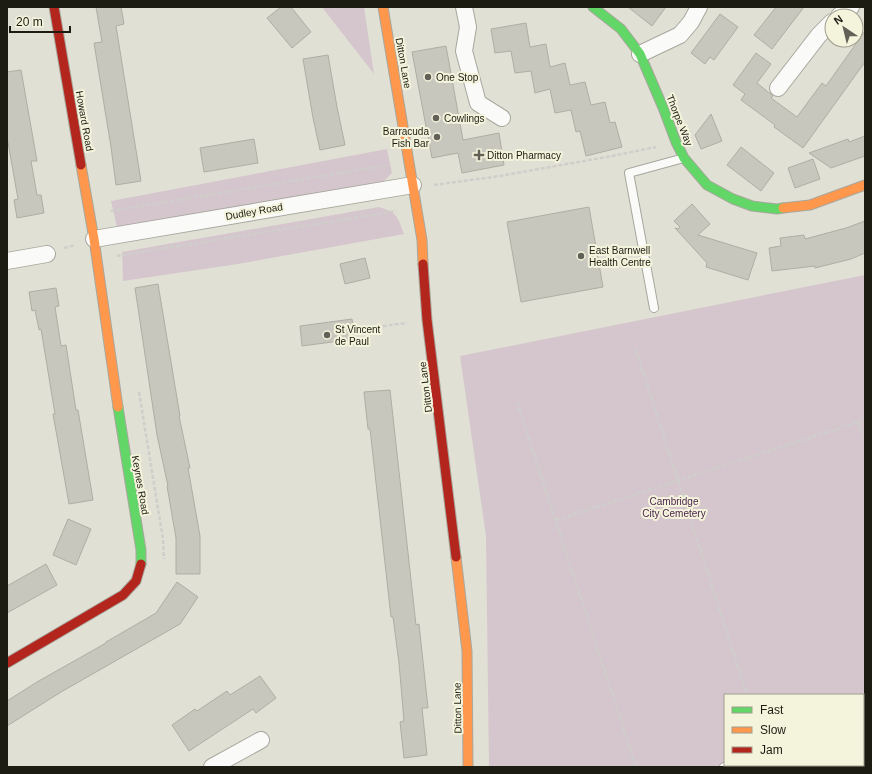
<svg xmlns="http://www.w3.org/2000/svg" width="872" height="774" font-family="Helvetica,sans-serif">
  <rect width="100%" height="100%" fill="#e1e0d4"/>
  <path fill="#d5c6ce" fill-rule="evenodd" d="M 322,7 L 364,7 L 374,74 Z
    M 387,149 L 392,173 L 384,181 L 374,185 L 117,227 L 111,201 Z
    M 379,207 C 398,213 397,216 404,234 L 238,264 L 123,281 L 122,252 Z
    M 865,275 L 865,767 L 489,767 L 486,536 L 460,356 ZM 725,695 L 863,695 L 863,765 L 725,765 Z"/>
  <path fill="#c8c7bd" stroke="#afaea4" d="M 96,7 L 121,7 L 124,24 L 116,26 L 141,181 L 116,185 L 111,147 L 94,43 L 102,42 Z
    M 281,7 L 291,7 L 311,32 L 292,48 L 267,18 Z
    M 628,7 L 666,7 L 652,26 Z
    M 776,7 L 804,7 L 772,49 L 754,35 Z
    M 720,14 L 738,27 L 714,60 L 710,57 L 705,64 L 691,53 Z
    M 526,23 L 530,47 L 546,44 L 550,67 L 565,63 L 570,85 L 585,82 L 591,105 L 605,102 L 610,123 L 615,122 L 622,147 L 586,156 L 580,131 L 576,132 L 571,110 L 555,113 L 550,89 L 535,93 L 531,71 L 515,73 L 511,51 L 495,53 L 491,29 Z
    M 865,31 L 865,62 L 803,148 L 774,127 L 775,125 L 741,100 L 745,94 L 733,85 L 756,53 L 771,64 L 757,83 L 773,96 L 771,98 L 797,117 L 822,83 L 826,86 Z
    M 446,46 L 463,140 L 499,133 L 504,165 L 462,173 L 458,153 L 432,158 L 412,52 Z
    M 328,55 L 337,107 L 345,145 L 320,150 L 313,118 L 303,59 Z
    M 21,70 L 37,161 L 31,161 L 37,195 L 41,195 L 44,213 L 17,218 L 14,200 L 18,199 L 7,137 L 7,72 Z
    M 711,114 L 722,141 L 701,149 L 695,135 Z
    M 865,136 L 865,156 L 831,168 L 809,153 L 848,139 L 849,142 Z
    M 254,139 L 258,163 L 204,172 L 200,148 Z
    M 741,147 L 774,173 L 761,191 L 727,165 Z
    M 813,159 L 820,179 L 795,188 L 788,168 Z
    M 692,204 L 710,224 L 698,235 L 757,253 L 748,280 L 706,267 L 707,263 L 675,228 L 678,229 L 680,227 L 674,221 Z
    M 589,207 L 603,287 L 521,302 L 507,222 Z
    M 865,221 L 865,253 L 851,259 L 815,268 L 815,266 L 772,271 L 769,248 L 781,246 L 780,238 L 804,235 L 805,239 L 846,228 Z
    M 365,258 L 370,278 L 345,284 L 340,264 Z
    M 158,284 L 180,416 L 179,416 L 190,468 L 188,468 L 200,536 L 200,574 L 176,574 L 176,538 L 167,486 L 168,486 L 157,435 L 135,288 Z
    M 56,288 L 59,306 L 55,307 L 61,346 L 66,345 L 76,410 L 78,410 L 93,500 L 69,504 L 53,414 L 55,414 L 41,329 L 39,330 L 35,310 L 32,311 L 29,292 Z
    M 352,319 L 355,339 L 302,346 L 300,326 Z
    M 390,390 L 416,625 L 419,624 L 428,708 L 422,708 L 427,755 L 404,758 L 400,722 L 404,721 L 399,663 L 393,617 L 391,617 L 370,429 L 368,429 L 364,392 Z
    M 68,519 L 91,529 L 76,565 L 53,555 Z
    M 46,564 L 57,585 L 7,613 L 7,586 Z
    M 177,582 L 198,597 L 180,624 L 61,692 L 7,726 L 7,701 L 37,682 L 106,643 L 106,642 L 156,613 Z
    M 260,676 L 276,698 L 256,713 L 253,709 L 189,751 L 172,725 L 195,709 L 197,711 L 227,691 L 230,695 Z"/>
  <g fill="none" stroke-linecap="round" stroke-linejoin="round">
    <g stroke="#a8a79e" stroke-width="10">
      <path id="lane" d="M 654,308 L 629,173 L 684,158
        M 863,719 L 865,718
        M 724,767 L 730,765"/>
    </g>
    <g stroke="#a8a79e" stroke-width="18">
      <path id="street" d="M 464,7 L 468,27 L 464,51 L 478,103 L 502,118
        M 839,16 L 851,7
        M 640,54 L 680,35 L 691,22 L 699,7
        M 778,88 L 819,35 L 832,22
        M 94,239 L 413,185
        M 7,261 L 47,254
        M 212,767 L 261,740"/>
    </g>
    <g stroke="#a8a79e" stroke-width="11">
      <path id="fast" d="M 593,7 L 621,29 L 640,54 L 664,110 L 676,142 L 684,158 L 707,185 L 733,199 L 752,206 L 777,209 L 783,208
        M 118,407 L 141,550 L 141,564"/>
    </g>
    <g stroke="#a8a79e" stroke-width="11">
      <path id="slow" d="M 383,7 L 422,240 L 423,264
        M 81,165 L 94,239 L 118,407
        M 783,208 L 810,205 L 865,185
        M 456,557 L 467,651 L 468,767"/>
    </g>
    <g stroke="#a8a79e" stroke-width="11">
      <path id="jam" d="M 54,7 L 81,165
        M 423,264 L 427,320 L 456,557
        M 7,663 L 123,595 L 136,581 L 141,564"/>
    </g>
    <path stroke="#cfcecb" stroke-width="2.5" stroke-dasharray="4 2" stroke-linecap="butt" d="M 434,185 L 500,176 L 612,156 L 656,147
      M 111,211 L 388,165
      M 64,248 L 75,245
      M 117,256 L 396,211
      M 353,330 L 407,323
      M 636,350 L 747,695
      M 139,392 L 163,539 L 164,559
      M 517,402 L 636,767
      M 858,422 L 865,444
      M 556,520 L 865,420
      M 770,765 L 771,767"/>
    <use href="#lane" stroke="#fafaf9" stroke-width="8"/>
    <use href="#street" stroke="#fafaf9" stroke-width="16"/>
    <use href="#fast" stroke="#63d668" stroke-width="9"/>
    <use href="#slow" stroke="#ff974d" stroke-width="9"/>
    <use href="#jam" stroke="#b3261e" stroke-width="9"/>
  </g>
  <g fill="#616157" stroke="#f4f3dc" stroke-width="1.5">
    <circle cx="428" cy="77" r="4"/>
    <circle cx="436" cy="118" r="4"/>
    <circle cx="437" cy="137" r="4"/>
    <path d="M477 149h4v4h4v4h-4v4h-4v-4h-4v-4h4z"/>
    <circle cx="581" cy="256" r="4"/>
    <circle cx="327" cy="335" r="4"/>
  </g>
  <g text-anchor="middle" stroke-width="4" stroke-linejoin="round" paint-order="stroke">
    <g font-size="10" fill="#1c1c13" stroke="#f4f3dc">
      <text transform="translate(404 63) rotate(80)" y="4">Ditton Lane</text>
      <text transform="translate(680 120) rotate(68)" y="4">Thorpe Way</text>
      <text transform="translate(85 121) rotate(80)" y="4">Howard Road</text>
      <text transform="translate(254 211) rotate(-10)" y="4">Dudley Road</text>
      <text transform="translate(425 387) rotate(-97)" y="4">Ditton Lane</text>
      <text transform="translate(141 485) rotate(80)" y="4">Keynes Road</text>
      <text transform="translate(457 708) rotate(-91)" y="4">Ditton Lane</text>
    </g>
    <g font-size="10" fill="#1c1c13" stroke="#f4f3dc" text-anchor="start">
      <text x="436" y="81">One Stop</text>
      <text x="444" y="122">Cowlings</text>
      <text x="429" y="135" text-anchor="end">Barracuda<tspan x="429" dy="12">Fish Bar</tspan></text>
      <text x="487" y="159">Ditton Pharmacy</text>
      <text x="589" y="254">East Barnwell<tspan x="589" dy="12">Health Centre</tspan></text>
      <text x="335" y="333">St Vincent<tspan x="335" dy="12">de Paul</tspan></text>
    </g>
    <g font-size="10" fill="#4c254c" stroke="#f4f3dc">
      <text x="674" y="505">Cambridge<tspan x="674" dy="12">City Cemetery</tspan></text>
    </g>
  </g>
  <rect width="872" height="774" fill="none" stroke="#1c1c13" stroke-width="16"/>
  <rect x="724" y="694" width="140" height="72" fill="#f4f3dc" stroke="#9e9d8c"/>
  <rect x="732" y="707" width="20" height="6" fill="#63d668" stroke="#9e9d8c"/>
  <text x="760" y="714" font-size="12" fill="#1c1c13">Fast</text>
  <rect x="732" y="727" width="20" height="6" fill="#ff974d" stroke="#9e9d8c"/>
  <text x="760" y="734" font-size="12" fill="#1c1c13">Slow</text>
  <rect x="732" y="747" width="20" height="6" fill="#b3261e" stroke="#9e9d8c"/>
  <text x="760" y="754" font-size="12" fill="#1c1c13">Jam</text>
  <g transform="translate(844 28) rotate(325)"><circle r="19" fill="#f4f3dc" stroke="#9e9d8c"/>
  <path d="M0-3L7 15L0 10L-7 15Z" fill="#616157"/>
  <text y="-6" font-size="11" font-weight="bold" text-anchor="middle" fill="#1c1c13">N</text>
  </g>
  <path d="M10 26v6h60v-6" fill="none" stroke="#1c1c13" stroke-width="2"/>
  <text x="16" y="26" font-size="12" fill="#1c1c13" stroke="#f4f3dc" stroke-width="3" paint-order="stroke">20 m</text>
</svg>
